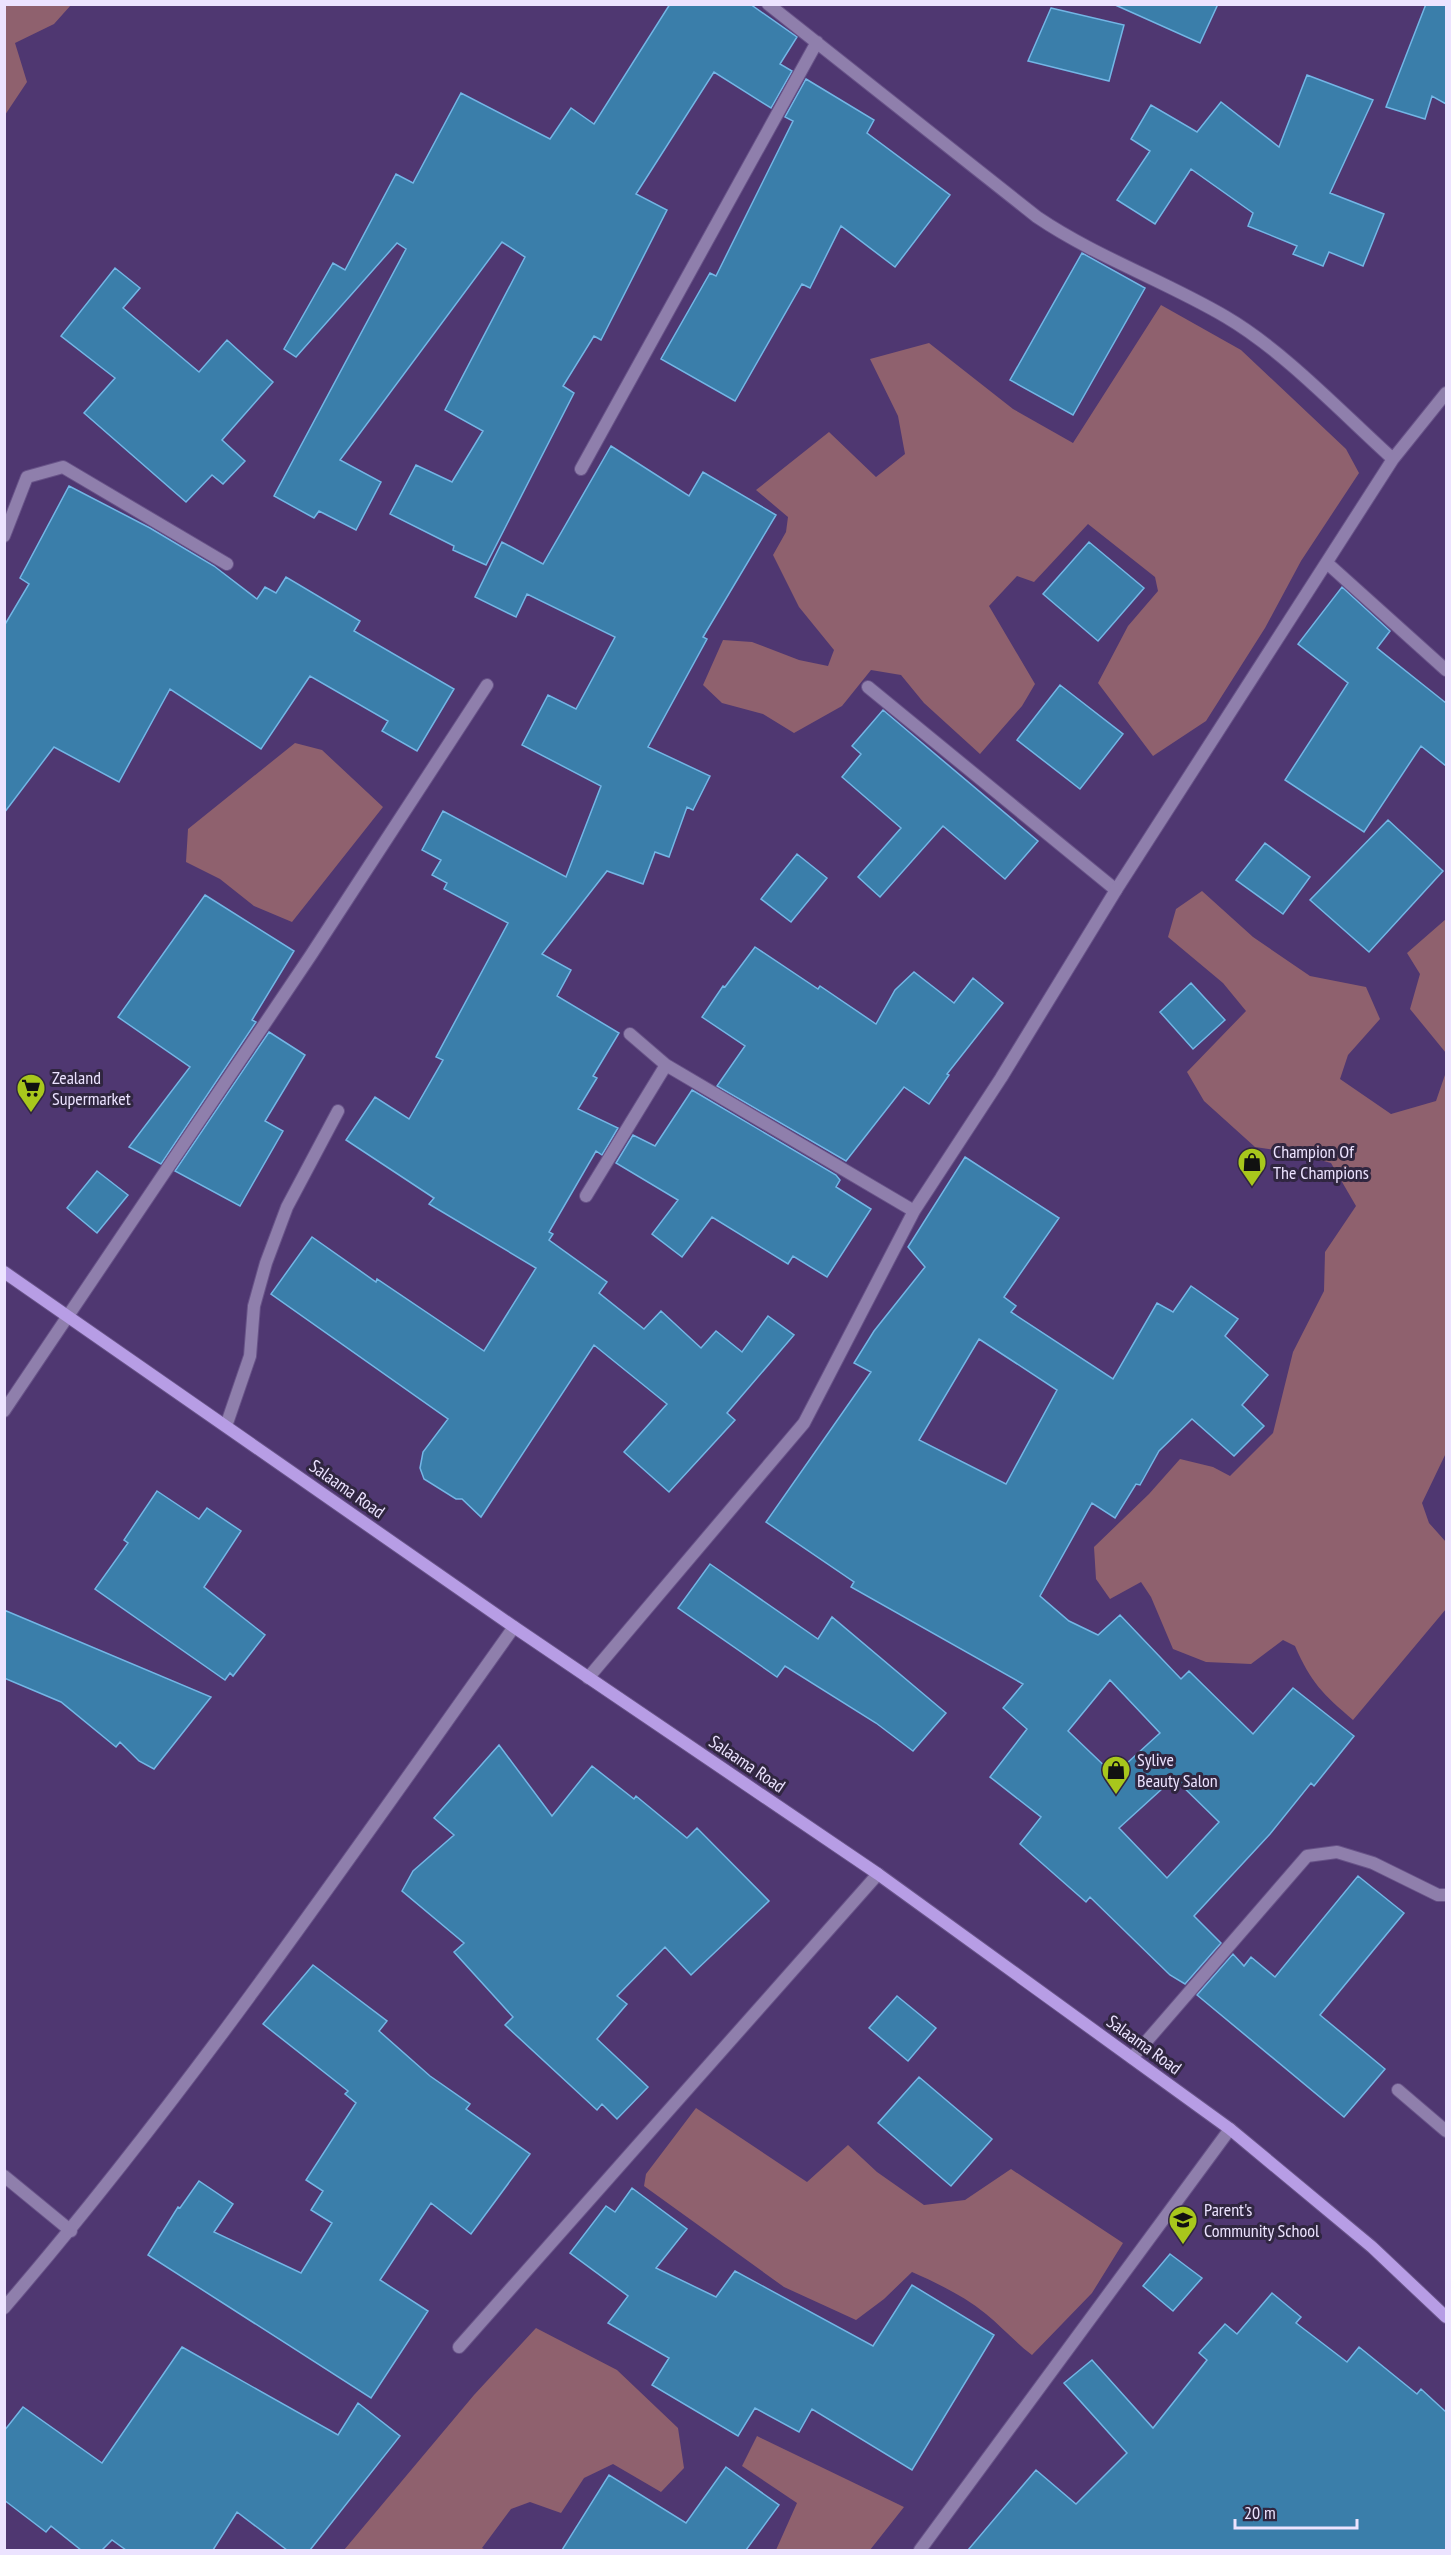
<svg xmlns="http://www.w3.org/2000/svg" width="1451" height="2555" font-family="'PT Sans Narrow',sans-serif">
  <rect width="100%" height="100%" fill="#4f3771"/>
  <path fill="#8f616e" d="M 5,4 L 71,5 L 54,24 L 15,43 L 27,82 L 5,115 Z
    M 1161,305 L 1241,350 L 1346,449 L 1359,473 L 1301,561 L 1265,628 L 1206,721 L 1153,756 L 1098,683 L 1128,626 L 1158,591 L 1155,577 L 1088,524 L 1034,582 L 1017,576 L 989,606 L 1035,684 L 1022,706 L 980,754 L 924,703 L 901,675 L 871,670 L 842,706 L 794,733 L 763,714 L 722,703 L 703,685 L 723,640 L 752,642 L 799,660 L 828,666 L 834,650 L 799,607 L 773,555 L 786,532 L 788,517 L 756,490 L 829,432 L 876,477 L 905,454 L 898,416 L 870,359 L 929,343 L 1013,409 L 1073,443 Z
    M 295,743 L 322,750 L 383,807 L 292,922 L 254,906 L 220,879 L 186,862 L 188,829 Z
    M 1202,891 L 1253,937 L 1310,976 L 1366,987 L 1380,1019 L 1348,1055 L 1340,1079 L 1391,1114 L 1436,1101 L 1446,1072 L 1446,1453 L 1422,1503 L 1429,1523 L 1446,1542 L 1446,1609 L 1353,1720 C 1323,1694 1311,1683 1295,1646 L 1283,1640 L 1251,1664 L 1206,1662 L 1173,1649 L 1151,1597 L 1141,1582 L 1110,1599 L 1096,1579 L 1094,1547 L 1149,1494 L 1180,1459 L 1213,1467 L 1230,1476 L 1273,1433 L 1293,1352 L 1324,1291 L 1325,1252 L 1356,1206 L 1331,1163 L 1294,1153 L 1255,1147 L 1204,1101 L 1187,1072 L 1246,1011 L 1223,983 L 1168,937 L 1176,909 Z
    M 1446,919 L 1446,1053 L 1410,1009 L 1420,974 L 1407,953 Z
    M 696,2108 L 807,2182 L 848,2145 L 877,2172 L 924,2205 L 965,2200 L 1011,2169 L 1123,2243 L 1092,2293 L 1032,2355 C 1015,2342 1002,2327 986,2314 C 964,2296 937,2283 912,2272 L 884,2299 L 856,2320 L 784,2287 L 644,2186 L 646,2174 Z
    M 536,2328 L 617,2370 L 678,2428 L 684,2468 L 661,2492 L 613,2464 L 584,2478 L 561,2513 L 530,2502 L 511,2509 L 482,2548 L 486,2550 L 344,2550 L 474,2395 Z
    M 757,2436 L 904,2507 L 870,2550 L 776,2550 L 797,2503 L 742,2466 Z"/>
  <path fill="#3a7eaa" stroke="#73b6e6" stroke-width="1.5" fill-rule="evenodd" d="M 670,4 L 750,4 L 797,37 L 780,64 L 792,71 L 771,108 L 714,72 L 636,194 L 667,210 L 601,340 L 594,336 L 563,386 L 574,393 L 486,565 L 453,550 L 454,546 L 390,514 L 416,465 L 452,482 L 483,431 L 445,410 L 525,257 L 502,242 L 340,460 L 381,482 L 356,530 L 319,511 L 314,518 L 274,496 L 406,249 L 397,243 L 296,357 L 284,349 L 333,263 L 345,270 L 396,174 L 413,183 L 461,93 L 550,139 L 571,108 L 594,124 Z
    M 1113,4 L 1218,4 L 1200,43 Z
    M 1426,4 L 1446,4 L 1446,104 L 1432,96 L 1425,119 L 1386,107 Z
    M 1051,8 L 1124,25 L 1109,81 L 1028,61 Z
    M 1307,75 L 1373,100 L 1330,193 L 1384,214 L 1363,266 L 1329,252 L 1323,266 L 1293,254 L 1297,246 L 1248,226 L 1253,213 L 1191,169 L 1155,224 L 1117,200 L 1150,151 L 1131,139 L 1151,105 L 1197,132 L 1221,102 L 1279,147 Z
    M 806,79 L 874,120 L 867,133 L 950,195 L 895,267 L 841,226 L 810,288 L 802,284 L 735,401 L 661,359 L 710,273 L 716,276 L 793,121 L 785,117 Z
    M 1082,253 L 1145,288 L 1073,415 L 1010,380 Z
    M 115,268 L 140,288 L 123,308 L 199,372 L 227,340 L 273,382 L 222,440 L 245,461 L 223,484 L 212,475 L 186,502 L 84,413 L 115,378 L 61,336 Z
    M 611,446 L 689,496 L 703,472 L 776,515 L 703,637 L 707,639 L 648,747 L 710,776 L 693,810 L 687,807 L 669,857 L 655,852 L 643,884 L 607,871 L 542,954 L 571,970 L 557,996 L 619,1033 L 593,1076 L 597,1078 L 578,1109 L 618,1128 L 602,1155 L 596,1151 L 549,1232 L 553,1234 L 549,1240 L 607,1282 L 599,1293 L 644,1329 L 661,1311 L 701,1348 L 716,1331 L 742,1352 L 768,1316 L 794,1335 L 727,1413 L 735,1420 L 669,1492 L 624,1452 L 667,1404 L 594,1345 L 481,1517 L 462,1499 L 456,1499 L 424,1479 L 420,1468 L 423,1452 L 448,1419 L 271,1294 L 312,1237 L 376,1282 L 377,1279 L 484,1351 L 536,1268 L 429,1204 L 434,1198 L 346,1140 L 375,1097 L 409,1119 L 443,1060 L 436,1057 L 508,923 L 444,889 L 447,883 L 432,875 L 441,860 L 422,850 L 443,811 L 566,877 L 601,786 L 522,745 L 548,695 L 576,709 L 615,637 L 527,594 L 516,617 L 475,597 L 502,542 L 543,564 Z
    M 69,486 L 150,528 L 214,566 L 257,599 L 265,587 L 276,593 L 286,577 L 360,621 L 354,631 L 454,689 L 417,751 L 382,731 L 388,721 L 310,676 L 261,749 L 170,689 L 119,782 L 54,747 L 4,813 L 4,626 L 29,584 L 20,578 Z
    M 1089,542 L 1144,588 L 1098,641 L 1043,594 Z
    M 1342,587 L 1390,631 L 1377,648 L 1446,703 L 1446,766 L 1421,746 L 1364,832 L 1285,780 L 1348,683 L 1298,644 Z
    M 1060,685 L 1123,734 L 1080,789 L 1017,740 Z
    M 883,710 L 1038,841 L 1005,879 L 943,826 L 880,897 L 858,877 L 901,828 L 842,777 L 861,754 L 852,746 Z
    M 1388,820 L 1443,871 L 1369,952 L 1310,900 Z
    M 1265,843 L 1310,877 L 1283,914 L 1236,880 Z
    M 797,854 L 827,878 L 791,922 L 761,899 Z
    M 205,895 L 294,951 L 252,1020 L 256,1022 L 161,1164 L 129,1147 L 190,1067 L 118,1017 Z
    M 755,947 L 818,989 L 820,986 L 876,1024 L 895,990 L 914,972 L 954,1003 L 973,978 L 1003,1003 L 947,1074 L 949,1075 L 929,1104 L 904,1087 L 846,1161 L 717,1086 L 745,1046 L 702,1017 L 723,986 L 725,987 Z
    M 1191,983 L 1225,1020 L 1193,1049 L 1160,1012 Z
    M 269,1032 L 305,1055 L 265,1121 L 283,1131 L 240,1206 L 175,1171 Z
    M 692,1090 L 836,1175 L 840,1180 L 836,1187 L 871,1209 L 827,1277 L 793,1256 L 788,1264 L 712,1217 L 682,1257 L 652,1234 L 678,1200 L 616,1163 L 633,1135 L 655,1146 Z
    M 965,1157 L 1059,1218 L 1004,1297 L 1016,1306 L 1011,1312 L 1113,1379 L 1157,1303 L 1173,1312 L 1191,1286 L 1238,1319 L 1225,1336 L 1268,1375 L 1242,1405 L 1264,1426 L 1234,1456 L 1192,1419 L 1159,1451 L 1140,1485 L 1136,1484 L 1115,1518 L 1092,1503 L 1040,1596 L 1069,1621 L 1098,1635 L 1120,1615 L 1181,1679 L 1189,1671 L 1253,1734 L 1293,1688 L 1354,1736 L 1314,1786 L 1311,1783 L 1270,1834 L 1194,1916 L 1221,1943 L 1185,1984 L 1170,1975 L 1090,1897 L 1086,1902 L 1020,1844 L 1041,1817 L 990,1777 L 1027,1729 L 1003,1708 L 1023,1684 L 851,1587 L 854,1582 L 766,1522 L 871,1372 L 854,1363 L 874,1331 L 925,1267 L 908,1247 ZM 979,1339 L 1057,1390 L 1006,1484 L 919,1440 ZM 1110,1680 L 1160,1733 L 1114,1775 L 1068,1731 ZM 1174,1778 L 1219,1822 L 1167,1878 L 1119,1828 Z
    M 97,1171 L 128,1195 L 97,1233 L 67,1208 Z
    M 157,1491 L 199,1519 L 207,1508 L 241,1531 L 204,1587 L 265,1635 L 233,1676 L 230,1673 L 225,1680 L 95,1589 L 128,1543 L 124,1540 Z
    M 710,1564 L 818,1639 L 832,1617 L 946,1713 L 913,1751 L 876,1723 L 785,1666 L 777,1677 L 678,1608 Z
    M 4,1610 L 211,1697 L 154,1769 L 139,1761 L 120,1742 L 116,1747 L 61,1702 L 4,1678 Z
    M 499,1745 L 552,1816 L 592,1766 L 634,1799 L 636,1796 L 687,1838 L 697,1828 L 769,1901 L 691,1975 L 665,1947 L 617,1996 L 627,2004 L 597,2039 L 648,2087 L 617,2119 L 602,2104 L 597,2110 L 505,2025 L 513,2017 L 454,1952 L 464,1943 L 402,1891 L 413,1871 L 454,1835 L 434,1818 Z
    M 1358,1876 L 1404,1913 L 1320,2015 L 1385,2069 L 1344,2117 L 1197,1995 L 1233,1954 L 1244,1966 L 1251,1957 L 1275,1977 Z
    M 313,1965 L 387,2021 L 379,2031 L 430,2076 L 470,2104 L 466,2109 L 530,2154 L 471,2234 L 431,2203 L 380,2280 L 428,2311 L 371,2398 L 148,2255 L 178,2207 L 180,2208 L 199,2181 L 233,2204 L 214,2232 L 301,2273 L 332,2223 L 311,2210 L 323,2191 L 306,2180 L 356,2103 L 345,2094 L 348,2091 L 263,2024 Z
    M 897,1996 L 936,2028 L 908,2061 L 869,2028 Z
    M 919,2077 L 992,2139 L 951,2186 L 878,2123 Z
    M 632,2188 L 687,2229 L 656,2268 L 716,2297 L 735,2271 L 873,2346 L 912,2285 L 994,2335 L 912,2470 L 812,2409 L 799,2432 L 755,2408 L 738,2436 L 652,2385 L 669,2358 L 608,2323 L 628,2296 L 570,2253 L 606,2206 L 615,2212 Z
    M 1170,2254 L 1202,2278 L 1173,2311 L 1143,2286 Z
    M 1272,2293 L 1301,2317 L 1296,2323 L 1347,2362 L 1359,2347 L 1417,2394 L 1421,2389 L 1446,2412 L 1446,2550 L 968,2550 L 1036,2470 L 1076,2504 L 1127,2453 L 1064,2383 L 1092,2360 L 1153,2428 L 1207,2360 L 1199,2353 L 1225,2324 L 1237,2334 Z
    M 182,2347 L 338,2435 L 358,2403 L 400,2436 L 310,2550 L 287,2550 L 237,2512 L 213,2550 L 126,2550 L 112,2540 L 102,2550 L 81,2550 L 51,2526 L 46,2532 L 4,2500 L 4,2431 L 23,2407 L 102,2463 Z
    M 726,2467 L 779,2505 L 746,2550 L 562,2550 L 609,2475 L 686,2523 Z"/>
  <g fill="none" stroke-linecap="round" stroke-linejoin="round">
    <g stroke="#685388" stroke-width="14">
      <path id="lane" d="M 868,687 L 1116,890
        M 226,1426 L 250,1356 L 254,1306 L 266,1263 L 287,1207 L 338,1111
        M 1398,2090 L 1446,2131"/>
    </g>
    <g stroke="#685388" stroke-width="14">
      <path id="street" d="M 768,4 L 1037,217 C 1096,257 1165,281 1226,317 C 1284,351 1342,413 1393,459
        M 581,469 L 817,42
        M 4,536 L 27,477 L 63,467 L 227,564
        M 1327,563 L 1446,670
        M 630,1034 L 666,1065 L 914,1211
        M 586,1196 L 666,1065
        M 4,1411 L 311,955 L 487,685
        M 588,1678 L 804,1423 L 914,1211 L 1001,1078 L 1116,890 L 1393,459 L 1446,393
        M 1132,2058 L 1307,1856 L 1337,1852 L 1373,1863 L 1438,1895 L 1446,1895
        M 4,2176 L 71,2231
        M 4,2308 C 189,2093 349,1858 514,1627
        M 459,2347 L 878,1874
        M 920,2550 L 1230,2129"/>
    </g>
    <g stroke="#685388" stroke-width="14">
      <path id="secondary" d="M 4,1272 L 514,1627 L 878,1874 L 1230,2129 L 1372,2247 L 1446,2317"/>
    </g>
    <use href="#lane" stroke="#8f7fac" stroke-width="12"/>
    <use href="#street" stroke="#8f7fac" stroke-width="12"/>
    <use href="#secondary" stroke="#b79de5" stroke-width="12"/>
  </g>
  <defs>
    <g id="supermarket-pin" transform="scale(1.5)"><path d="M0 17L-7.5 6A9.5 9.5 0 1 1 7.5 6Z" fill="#a8c71c" stroke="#302640"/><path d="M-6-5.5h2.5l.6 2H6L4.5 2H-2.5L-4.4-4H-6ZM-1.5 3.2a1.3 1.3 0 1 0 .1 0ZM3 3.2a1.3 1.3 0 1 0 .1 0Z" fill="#111"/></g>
    <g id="shop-pin" transform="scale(1.5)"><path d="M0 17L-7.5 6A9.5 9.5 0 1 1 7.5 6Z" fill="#a8c71c" stroke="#302640"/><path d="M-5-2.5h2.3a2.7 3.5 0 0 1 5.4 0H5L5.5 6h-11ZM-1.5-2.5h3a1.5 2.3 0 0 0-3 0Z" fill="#111"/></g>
    <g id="school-pin" transform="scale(1.5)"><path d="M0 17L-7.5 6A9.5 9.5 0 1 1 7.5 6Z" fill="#a8c71c" stroke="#302640"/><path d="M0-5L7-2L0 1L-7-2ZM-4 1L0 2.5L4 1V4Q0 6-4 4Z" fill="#111"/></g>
  </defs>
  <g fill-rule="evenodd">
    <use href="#supermarket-pin" x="31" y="1088"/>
    <use href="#shop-pin" x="1252" y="1162"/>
    <use href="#shop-pin" x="1116" y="1770"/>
    <use href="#school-pin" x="1183" y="2220"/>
  </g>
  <g text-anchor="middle" stroke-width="6" stroke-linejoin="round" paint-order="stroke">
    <g font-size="18" fill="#ece3ff" stroke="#302640" text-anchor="start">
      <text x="52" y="1084">Zealand<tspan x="52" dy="21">Supermarket</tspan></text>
      <text x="1273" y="1158">Champion Of<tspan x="1273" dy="21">The Champions</tspan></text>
      <text x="1137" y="1766">Sylive<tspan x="1137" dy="21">Beauty Salon</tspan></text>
      <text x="1204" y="2216">Parent's<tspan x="1204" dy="21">Community School</tspan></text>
    </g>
    <g font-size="18" fill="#ece3ff" stroke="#302640">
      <text transform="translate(347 1489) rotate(35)" y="6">Salaama Road</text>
      <text transform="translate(747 1764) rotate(34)" y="6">Salaama Road</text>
      <text transform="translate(1144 2045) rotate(36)" y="6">Salaama Road</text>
    </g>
  </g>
  <rect width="1451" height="2555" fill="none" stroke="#ece3ff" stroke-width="12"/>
  <path d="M1235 2519v9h122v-9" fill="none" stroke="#ece3ff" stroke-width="3"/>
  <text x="1244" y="2519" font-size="18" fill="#ece3ff" stroke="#302640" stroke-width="4.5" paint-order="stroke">20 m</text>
</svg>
